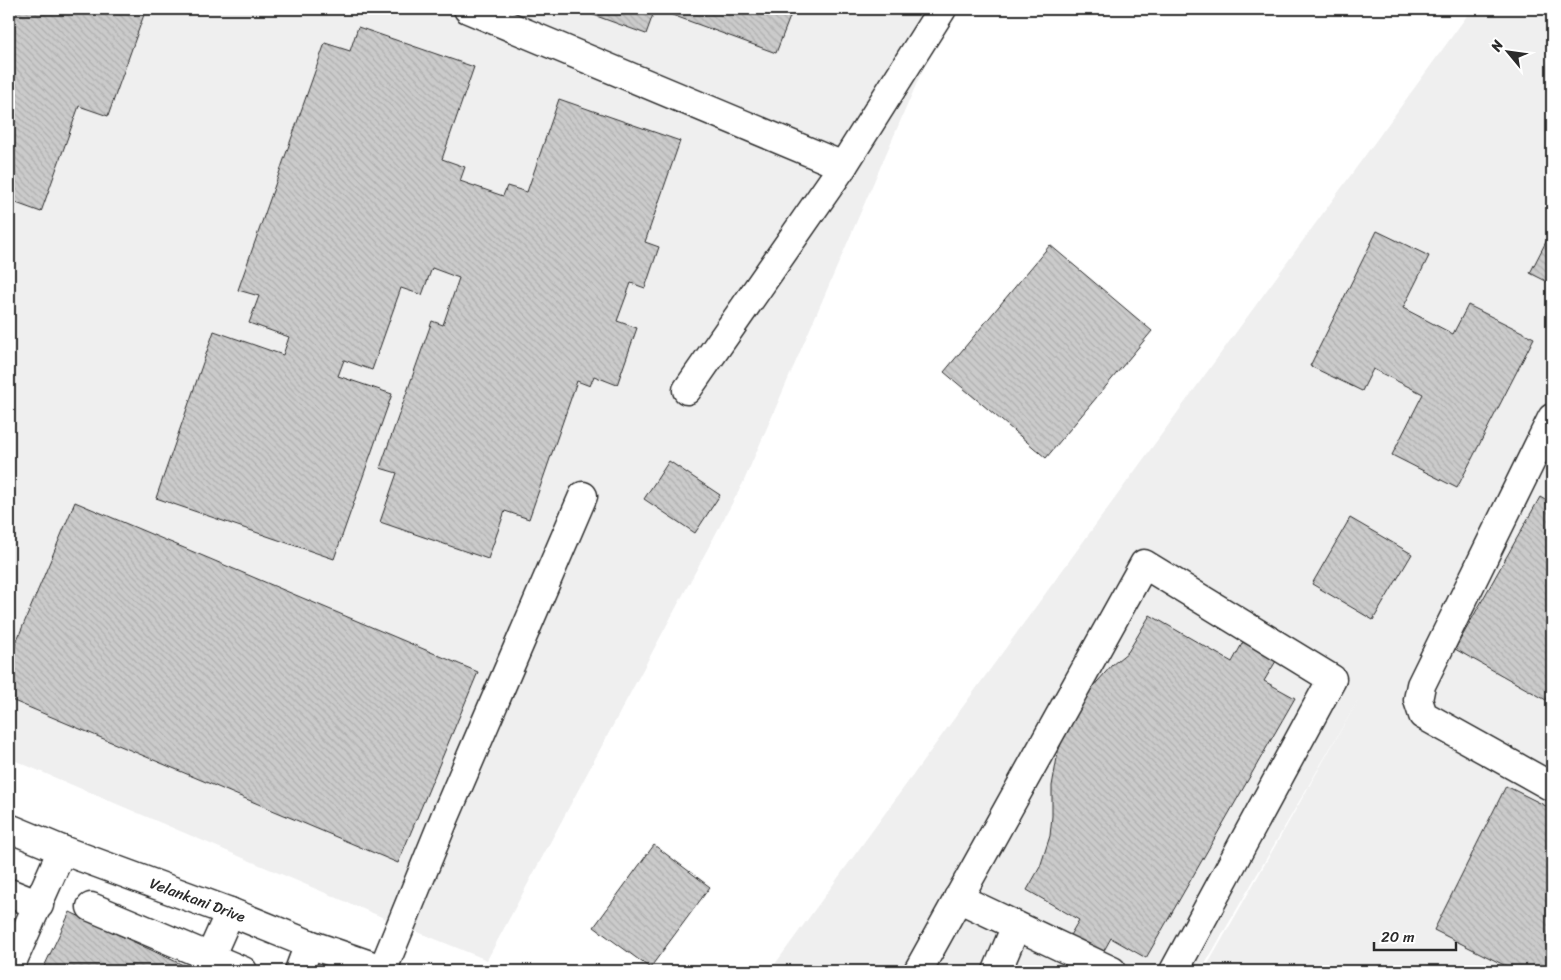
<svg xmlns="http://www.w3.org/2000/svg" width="1561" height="980" font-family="Sriracha,sans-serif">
  <defs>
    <pattern id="building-back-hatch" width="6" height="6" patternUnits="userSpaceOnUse" patternTransform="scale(1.25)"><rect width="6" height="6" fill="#cbcbcb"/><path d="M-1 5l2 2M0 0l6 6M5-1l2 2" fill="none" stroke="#aeaeae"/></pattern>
  </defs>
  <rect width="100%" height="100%" fill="#fff"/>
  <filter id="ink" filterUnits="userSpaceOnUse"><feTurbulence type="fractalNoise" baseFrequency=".02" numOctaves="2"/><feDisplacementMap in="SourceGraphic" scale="10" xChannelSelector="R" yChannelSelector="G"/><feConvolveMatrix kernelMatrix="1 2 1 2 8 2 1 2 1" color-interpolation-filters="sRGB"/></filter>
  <g filter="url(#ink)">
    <path fill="#efefef" d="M 9,9 L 949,9 L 743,483 L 487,960 L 403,926 L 9,758 Z
      M 1472,9 L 1552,9 L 1552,971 L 1204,971 L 1361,695 L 1201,971 L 770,971 Z"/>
    <path fill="url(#building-back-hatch)" stroke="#2b2b2b" d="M 9,9 L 146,9 L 108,116 L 79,106 L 41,212 L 16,203 L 9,222 Z
      M 577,9 L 655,9 L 646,34 Z
      M 656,9 L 793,9 L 776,53 Z
      M 358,27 L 474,67 L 442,159 L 465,167 L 460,181 L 503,196 L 507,186 L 527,192 L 559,99 L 680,141 L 645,242 L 659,247 L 645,288 L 631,283 L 617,321 L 637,328 L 617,385 L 594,376 L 590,386 L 577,381 L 529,519 L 505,511 L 488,559 L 380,522 L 397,473 L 380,468 L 432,321 L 443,325 L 459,278 L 432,268 L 422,295 L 401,288 L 372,370 L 344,360 L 338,376 L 392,394 L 334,559 L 156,498 L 214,331 L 283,355 L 289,337 L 249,323 L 259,296 L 238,290 L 325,43 L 350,51 Z
      M 1552,230 L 1552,284 L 1530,273 Z
      M 1377,231 L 1429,256 L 1403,308 L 1453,334 L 1468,305 L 1534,338 L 1457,488 L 1392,455 L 1423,394 L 1373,369 L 1362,391 L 1310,366 Z
      M 1050,245 L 1152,331 L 1046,458 L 944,372 Z
      M 669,461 L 720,495 L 695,533 L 644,499 Z
      M 1540,497 L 1552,504 L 1552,689 L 1546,700 L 1455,649 Z
      M 75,502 L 478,672 L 398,863 L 9,699 L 9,659 Z
      M 1350,518 L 1412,554 L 1373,620 L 1312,584 Z
      M 1150,615 L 1232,662 L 1243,642 L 1276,661 L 1264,681 L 1295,698 L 1146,958 L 1111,938 L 1101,956 L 1069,937 L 1079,920 L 1027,890 L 1040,867 L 1050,836 L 1052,816 L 1052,786 L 1058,752 L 1065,732 L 1084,697 L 1112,665 L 1128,652 Z
      M 1506,786 L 1552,809 L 1552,971 L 1516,971 L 1434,930 Z
      M 654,845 L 710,887 L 650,968 L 594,927 Z
      M 70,912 L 196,971 L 42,971 Z"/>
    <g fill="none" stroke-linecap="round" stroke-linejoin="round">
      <g stroke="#2b2b2b" stroke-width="31">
        <g id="minor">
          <path d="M 468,9 L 843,166"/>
          <path d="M 687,390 L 843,166 L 942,9"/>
          <path d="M 1552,418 L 1421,685 L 1418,700 L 1423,715 L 1552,787"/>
          <path id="s1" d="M 9,828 L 62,850 L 230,912 L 309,944 L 387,971"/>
          <path d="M 9,893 L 39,905"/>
          <path d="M 958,898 L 1112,971"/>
          <path d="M 91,907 L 243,971"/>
          <path d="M 210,957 L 230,912"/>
          <path d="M 9,969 L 62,850"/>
          <path d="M 383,969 L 445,817 L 583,496"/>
          <path d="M 299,971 L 309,944"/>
          <path d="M 918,971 L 1144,564 L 1332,679 L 1174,971"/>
          <path d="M 997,971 L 1016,926"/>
        </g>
      </g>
      <use href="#minor" stroke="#fff" stroke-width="28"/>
    </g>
  </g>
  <g text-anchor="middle" stroke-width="5" stroke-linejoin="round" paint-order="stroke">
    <g font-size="15" fill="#2b2b2b" stroke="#fff">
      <text dy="5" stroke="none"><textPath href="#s1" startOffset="202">Velankani Drive</textPath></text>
    </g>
  </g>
  <rect width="1561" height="980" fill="none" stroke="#fff" stroke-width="30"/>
  <rect x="15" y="15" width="1531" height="950" fill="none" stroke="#2b2b2b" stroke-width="2" filter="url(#ink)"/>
  <g transform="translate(1508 52) rotate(299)" stroke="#ffffff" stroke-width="4" paint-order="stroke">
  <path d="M0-4L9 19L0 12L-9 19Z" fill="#2b2b2b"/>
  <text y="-8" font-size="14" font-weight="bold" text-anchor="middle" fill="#2b2b2b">N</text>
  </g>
  <path d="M1374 942v8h82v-8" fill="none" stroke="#2b2b2b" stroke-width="2.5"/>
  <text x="1381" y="942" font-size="15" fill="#2b2b2b" stroke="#ffffff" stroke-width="4" paint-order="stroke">20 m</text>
</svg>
